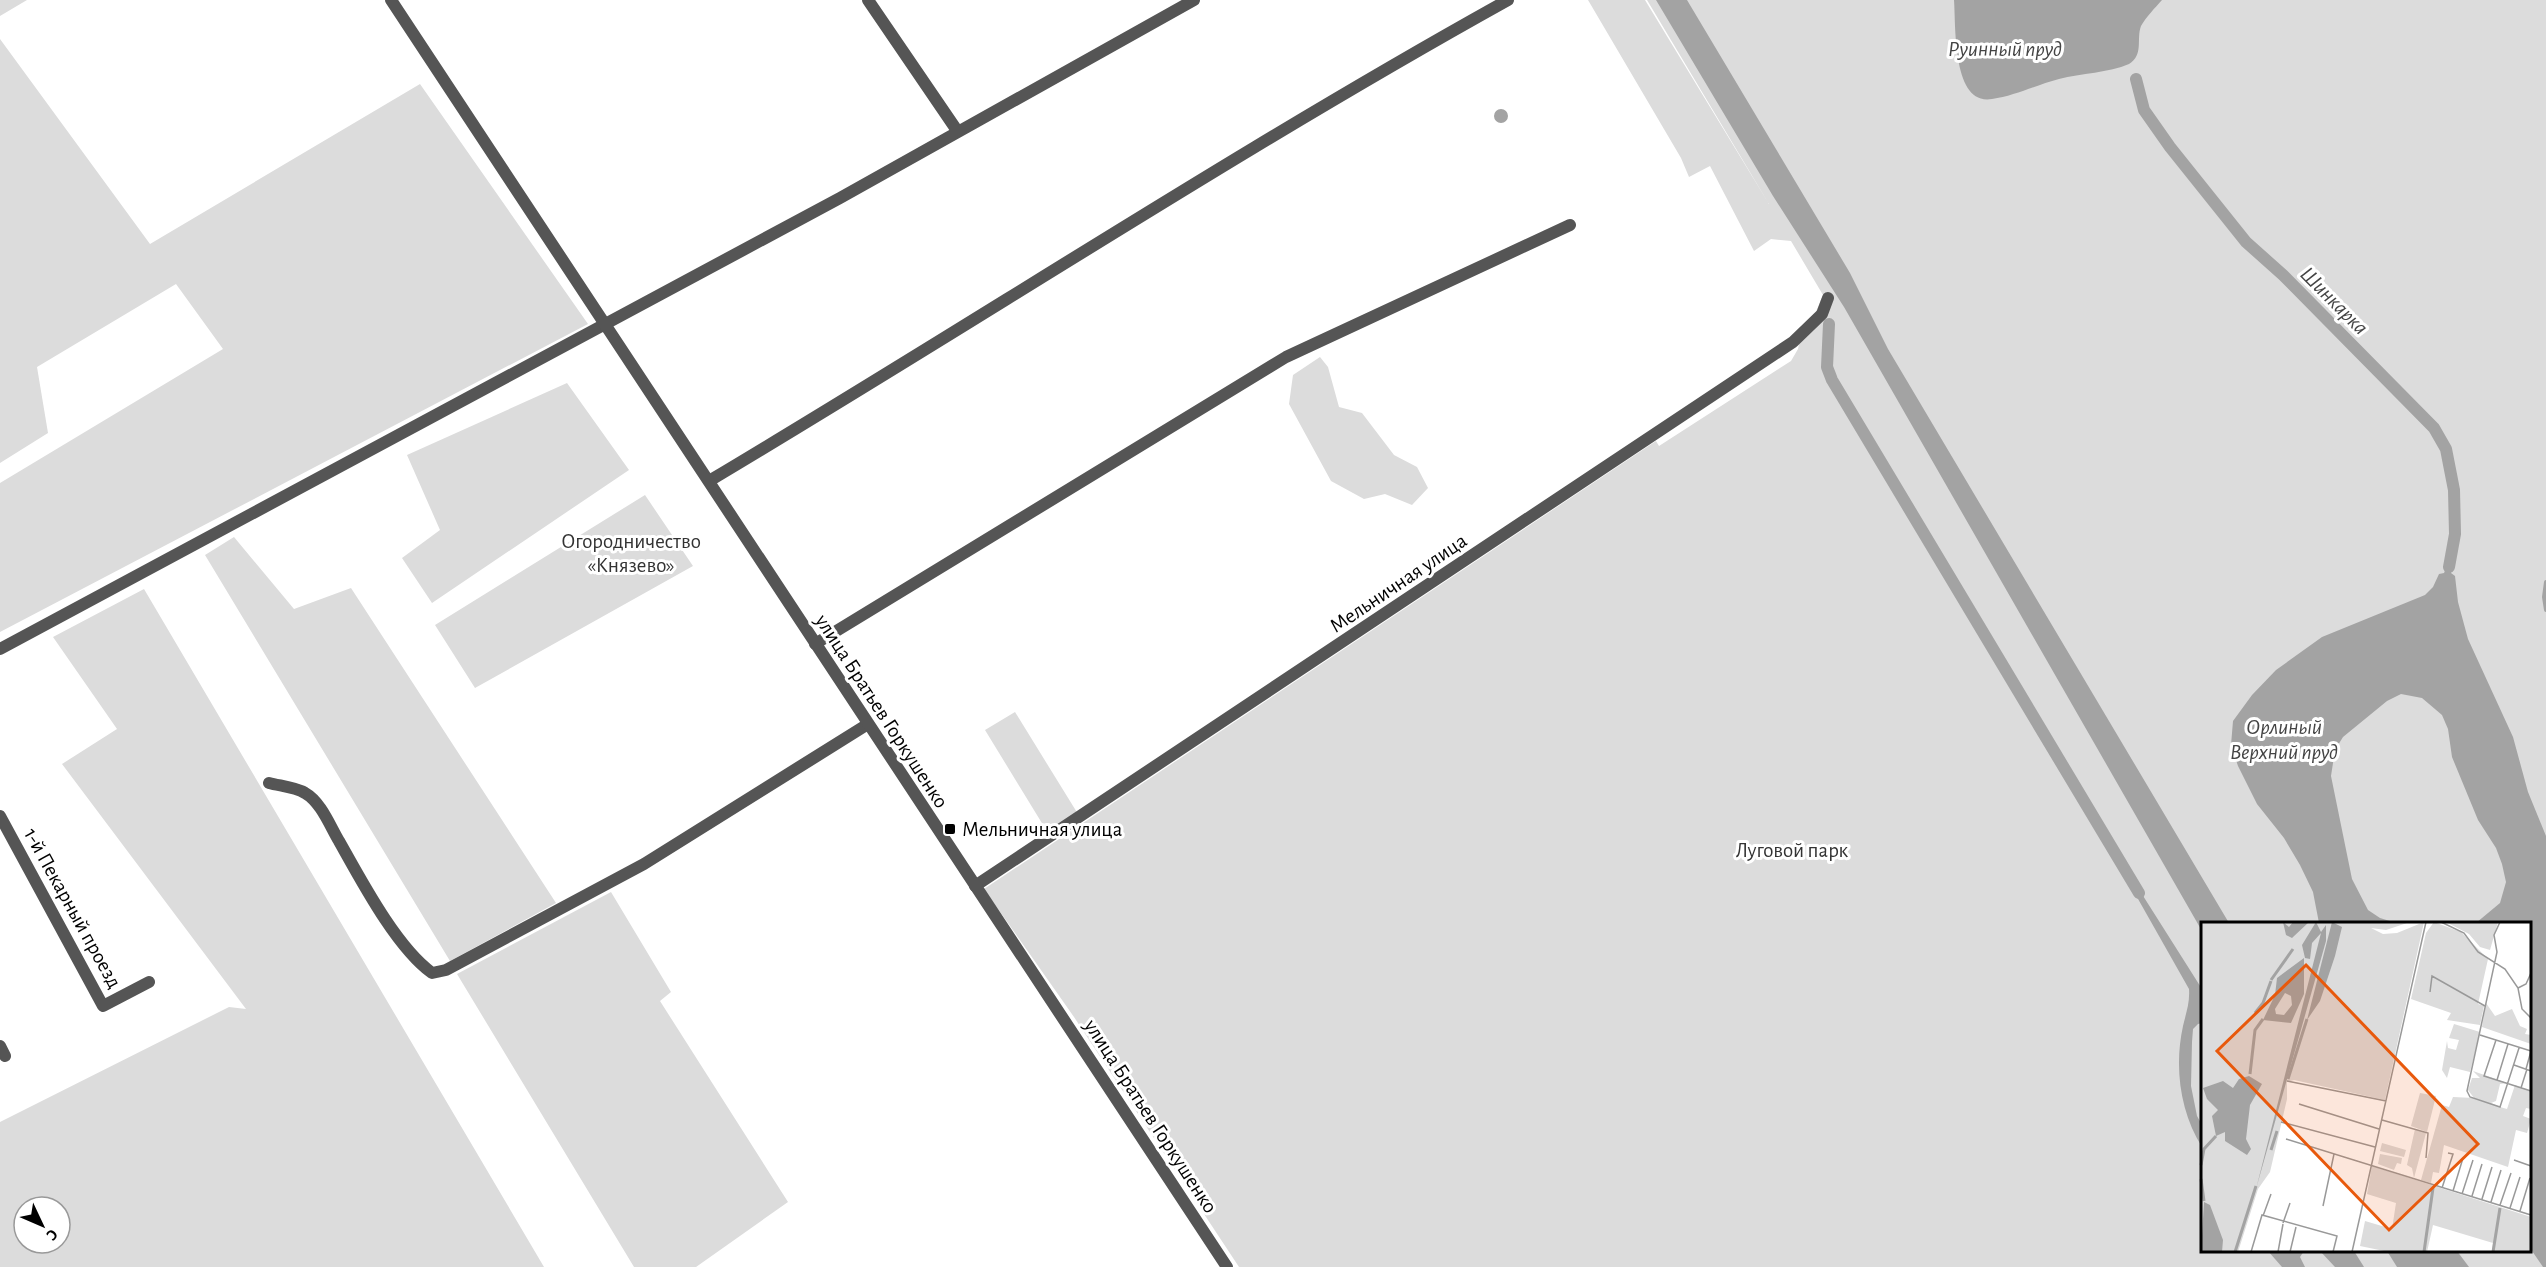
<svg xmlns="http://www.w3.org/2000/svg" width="2546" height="1267" font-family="'Alegreya Sans',sans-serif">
  <rect width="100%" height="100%" fill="#fff"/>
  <path fill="#dcdcdc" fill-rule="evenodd" d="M 0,0 L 27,0 L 0,16 Z
    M 1588,0 L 1645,0 L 1769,204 L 1647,0 L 2546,0 L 2546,1267 L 1239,1267 L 1074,1017 L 984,889 L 1656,441 L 1659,446 L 1791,361 L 1798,349 L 1802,329 L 1815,314 L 1823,295 L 1791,241 L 1771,239 L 1754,251 L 1710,166 L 1689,177 L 1681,158 ZM 2202,924 L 2530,924 L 2530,1250 L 2202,1250 Z
    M 0,39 L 150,244 L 420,84 L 588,324 L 0,632 L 0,483 L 223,349 L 176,284 L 37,367 L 48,433 L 0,463 Z
    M 1320,357 L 1328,367 L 1339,407 L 1362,413 L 1394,455 L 1417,467 L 1428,488 L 1412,505 L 1385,494 L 1364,499 L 1331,481 L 1289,404 L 1293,375 Z
    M 567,383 L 629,470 L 432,603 L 402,558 L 440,530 L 407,455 Z
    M 645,495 L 693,566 L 475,688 L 435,625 Z
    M 234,537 L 294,609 L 351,588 L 556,903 L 450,961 L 205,555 Z
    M 144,589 L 544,1267 L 0,1267 L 0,1122 L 229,1007 L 246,1009 L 62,764 L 117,729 L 53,637 ZM 24,1207 L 60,1207 L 60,1243 L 24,1243 Z
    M 1015,712 L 1078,814 L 1048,833 L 985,730 Z
    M 611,892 L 671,992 L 660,1001 L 788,1202 L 696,1267 L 634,1267 L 457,974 Z"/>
  <path fill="#a3a3a3" d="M 1656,0 L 1687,0 L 1850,273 L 1888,349 L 2229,923 L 2202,924 L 2202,931 L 1844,307 L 1773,196 Z
    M 1954,0 L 2162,0 C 2155,8 2146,17 2141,26 C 2136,39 2144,55 2129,64 C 2109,73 2081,73 2059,79 C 2036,85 2015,96 1992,99 C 1952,106 1956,26 1954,0 Z
    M1494 116a7 7 0 1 1 14 0a7 7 0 1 1-14 0Z
    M 2447,566 L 2451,567 L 2451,573 L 2455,576 L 2458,602 L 2468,639 L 2513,737 L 2528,792 L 2546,836 L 2546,1267 L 2543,1267 L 2530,1248 L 2530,924 L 2476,923 L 2500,903 L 2506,882 L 2502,864 L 2496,848 L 2478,820 L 2452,757 L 2448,729 L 2442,715 L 2422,698 L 2401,694 L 2387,701 L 2343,737 L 2335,750 L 2331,776 L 2352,879 L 2368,910 L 2380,918 L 2396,923 L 2319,923 L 2313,892 L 2300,865 L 2284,838 L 2257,804 L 2238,766 L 2231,745 L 2233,721 L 2252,695 L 2276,670 L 2322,637 L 2425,595 L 2433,587 L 2439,574 L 2444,573 Z
    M 2133,880 L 2202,989 L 2202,1023 L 2198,1024 L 2193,1029 L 2192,1042 L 2191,1086 L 2197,1116 L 2202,1125 L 2202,1147 C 2180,1112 2174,1067 2183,1026 C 2186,1013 2190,1003 2189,989 L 2129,883 Z
    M 2268,1251 L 2304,1251 L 2300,1257 L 2305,1267 L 2282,1267 Z
    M 2320,1251 L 2354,1251 L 2364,1267 L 2335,1267 Z
    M 2387,1251 L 2457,1251 L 2469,1267 L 2397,1267 Z"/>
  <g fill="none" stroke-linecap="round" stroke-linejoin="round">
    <path stroke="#a3a3a3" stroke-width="4" d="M 2546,582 L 2544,597 L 2546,610"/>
    <path stroke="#a3a3a3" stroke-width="12" d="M 2136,79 L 2144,110 L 2170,147 L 2246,242 L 2283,275 L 2434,428 L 2446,449 L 2454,490 L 2455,534 L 2449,567
      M 1829,324 L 1827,367 L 1832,380 L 2139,893"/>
    <path stroke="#555" stroke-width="12" d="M 868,0 L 958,132
      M 709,481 C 976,322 1236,151 1508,0
      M 815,644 L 1286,357 L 1570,225
      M 0,649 L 840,198 L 1194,0
      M 269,783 C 280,786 295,787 305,793 C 321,802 330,826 339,841 C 361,880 396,947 432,973 L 446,970 L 644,864 L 868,724
      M 0,816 L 103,1006 L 149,982
      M 975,886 L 1793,342 L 1822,314 L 1828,298
      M 0,1046 L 5,1056"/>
    <path stroke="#555" stroke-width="12" d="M 391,0 L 1227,1267"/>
  </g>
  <rect fill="#000" stroke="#fff" stroke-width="2" x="944" y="823" width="12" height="12" rx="3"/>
  <g text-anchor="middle" stroke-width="6" stroke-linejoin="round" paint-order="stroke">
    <g font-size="21" fill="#333" stroke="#fff">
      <text x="631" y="548">Огородничество<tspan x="631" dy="24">«Князево»</tspan></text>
      <text x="1792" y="857">Луговой парк</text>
    </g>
    <g font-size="21" fill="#000" stroke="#fff">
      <text transform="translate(1398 583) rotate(-34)" y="7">Мельничная улица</text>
      <text transform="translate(882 711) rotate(57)" y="7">улица Братьев Горкушенко</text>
      <text transform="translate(73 908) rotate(61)" y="7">1-й Пекарный проезд</text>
      <text transform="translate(1151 1116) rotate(57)" y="7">улица Братьев Горкушенко</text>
    </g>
    <g font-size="21" fill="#000" stroke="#fff" text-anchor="start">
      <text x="962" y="836">Мельничная улица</text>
    </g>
    <g font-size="22" font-style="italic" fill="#444" stroke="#fff">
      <text x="2005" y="56">Руинный пруд</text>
      <text transform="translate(2335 300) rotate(45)" y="8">Шинкарка</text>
      <text x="2284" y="734">Орлиный<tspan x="2284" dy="25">Верхний пруд</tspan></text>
    </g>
  </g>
  <g transform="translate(2201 922)">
    <rect width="330" height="330" fill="#fff"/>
    <path d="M 0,0 L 206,1 L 185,8 L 170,6 L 182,12 L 196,11 L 223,0 L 184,178 L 93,158 L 86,160 L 86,177 L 69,250 L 57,267 L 37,330 L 0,330 ZM 233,0 L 260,10 L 287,37 L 277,82 L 283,84 L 279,103 L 246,98 L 250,91 L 210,77 L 225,11 ZM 245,0 L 297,0 L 289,28 L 279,25 L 268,12 ZM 285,81 L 294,94 L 311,87 L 319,104 L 326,107 L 324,112 L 330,113 L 330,122 L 281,105 ZM 253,102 L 279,110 L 269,150 L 249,145 L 246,156 L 241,148 L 246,119 L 247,126 L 255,128 L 258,118 L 248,116 ZM 272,149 L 306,161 L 299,162 L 295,179 L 290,181 L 299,185 L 306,187 L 314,163 L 330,169 L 330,187 L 325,186 L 322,194 L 330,197 L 326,211 L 315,208 L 307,245 L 243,223 L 238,251 L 232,250 L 230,261 L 220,258 L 241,183 L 248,185 L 252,175 L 273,176 L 267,168 L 271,156 L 279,156 ZM 219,171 L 235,174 L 226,210 L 210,204 ZM 214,207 L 225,211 L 213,256 L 211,246 L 206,243 ZM 181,221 L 205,228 L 203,235 L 179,229 ZM 179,232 L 201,236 L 200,242 L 196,241 L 193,248 L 177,242 ZM 171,244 L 330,295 L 330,330 L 291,330 L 292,321 L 232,303 L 226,330 L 188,330 L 159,324 L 164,299 L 191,307 L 195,281 L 166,272 Z" fill="#dcdcdc"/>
    <path d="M 82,0 L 88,5 L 92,0 L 108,0 L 91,16 L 85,13 ZM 115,0 L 120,10 L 125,3 L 125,19 L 55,267 L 120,11 L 111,21 L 109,37 L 104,36 L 101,23 ZM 131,0 L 141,5 L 134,34 L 119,79 L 106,98 ZM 103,36 L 103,72 L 90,101 L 62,98 L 74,73 L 76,56 ZM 84,71 L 90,74 L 91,83 L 83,93 L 75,92 L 74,87 ZM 48,154 L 61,162 L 49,183 L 45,217 L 50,227 L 46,233 L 24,219 L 24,210 L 15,214 L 11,194 L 17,188 L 6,177 L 2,166 L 22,159 L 32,166 L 38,157 ZM 3,280 L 9,283 L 22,318 L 21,330 L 0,330 Z" fill="#a3a3a3" fill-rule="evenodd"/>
    <path fill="none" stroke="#a3a3a3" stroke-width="3" d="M 70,58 L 92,27M 54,91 L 62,81 L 70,59M 49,152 L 54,108 L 62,97M 87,157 L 106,97M 70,228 L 76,209M 0,243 L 3,227 L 15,214M 0,257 L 3,279M 34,330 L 55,264M 223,330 L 232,266M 292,330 L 299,286"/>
    <path fill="none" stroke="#999" stroke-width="1.5" d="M 240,0 L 263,11 L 277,30 L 304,47 L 317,66 L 321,87 L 330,96M 299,0 L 293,13 L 296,30 L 266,169 L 269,175 L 299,185 L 318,126M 317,66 L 325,62 L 330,51M 229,70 L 231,54 L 284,84M 279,113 L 330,129 L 325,147M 295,118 L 283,154 L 330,169M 313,143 L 330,149M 296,158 L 307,122M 86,159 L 185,179M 320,166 L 326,147M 98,182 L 178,207M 181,198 L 227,211 L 225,236M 80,200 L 174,225M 85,217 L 330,293M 313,238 L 330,244M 241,266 L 252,232 L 247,231M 252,269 L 262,236M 261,272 L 272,238M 271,274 L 281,242M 281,277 L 291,245M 290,280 L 300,248M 299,283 L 310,251M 122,284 L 133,232M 309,286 L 319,255M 319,289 L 329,256M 62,294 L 70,272M 82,301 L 89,281M 50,330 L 61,293 L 136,314 L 132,330M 77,330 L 82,302M 89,330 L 95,305M 151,330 L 225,0"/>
    <path fill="#e8590c" fill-opacity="0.15" stroke="#e8590c" stroke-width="3" d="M 105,43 L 277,222 L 188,308 L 16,129 Z"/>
    <rect width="330" height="330" fill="none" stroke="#000" stroke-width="3"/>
  </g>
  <g transform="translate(42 1225) rotate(134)"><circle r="28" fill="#ffffff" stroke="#999999" stroke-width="1.5"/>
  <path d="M0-4.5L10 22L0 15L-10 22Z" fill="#000000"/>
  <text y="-9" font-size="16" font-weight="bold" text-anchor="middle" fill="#000000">С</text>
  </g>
</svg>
